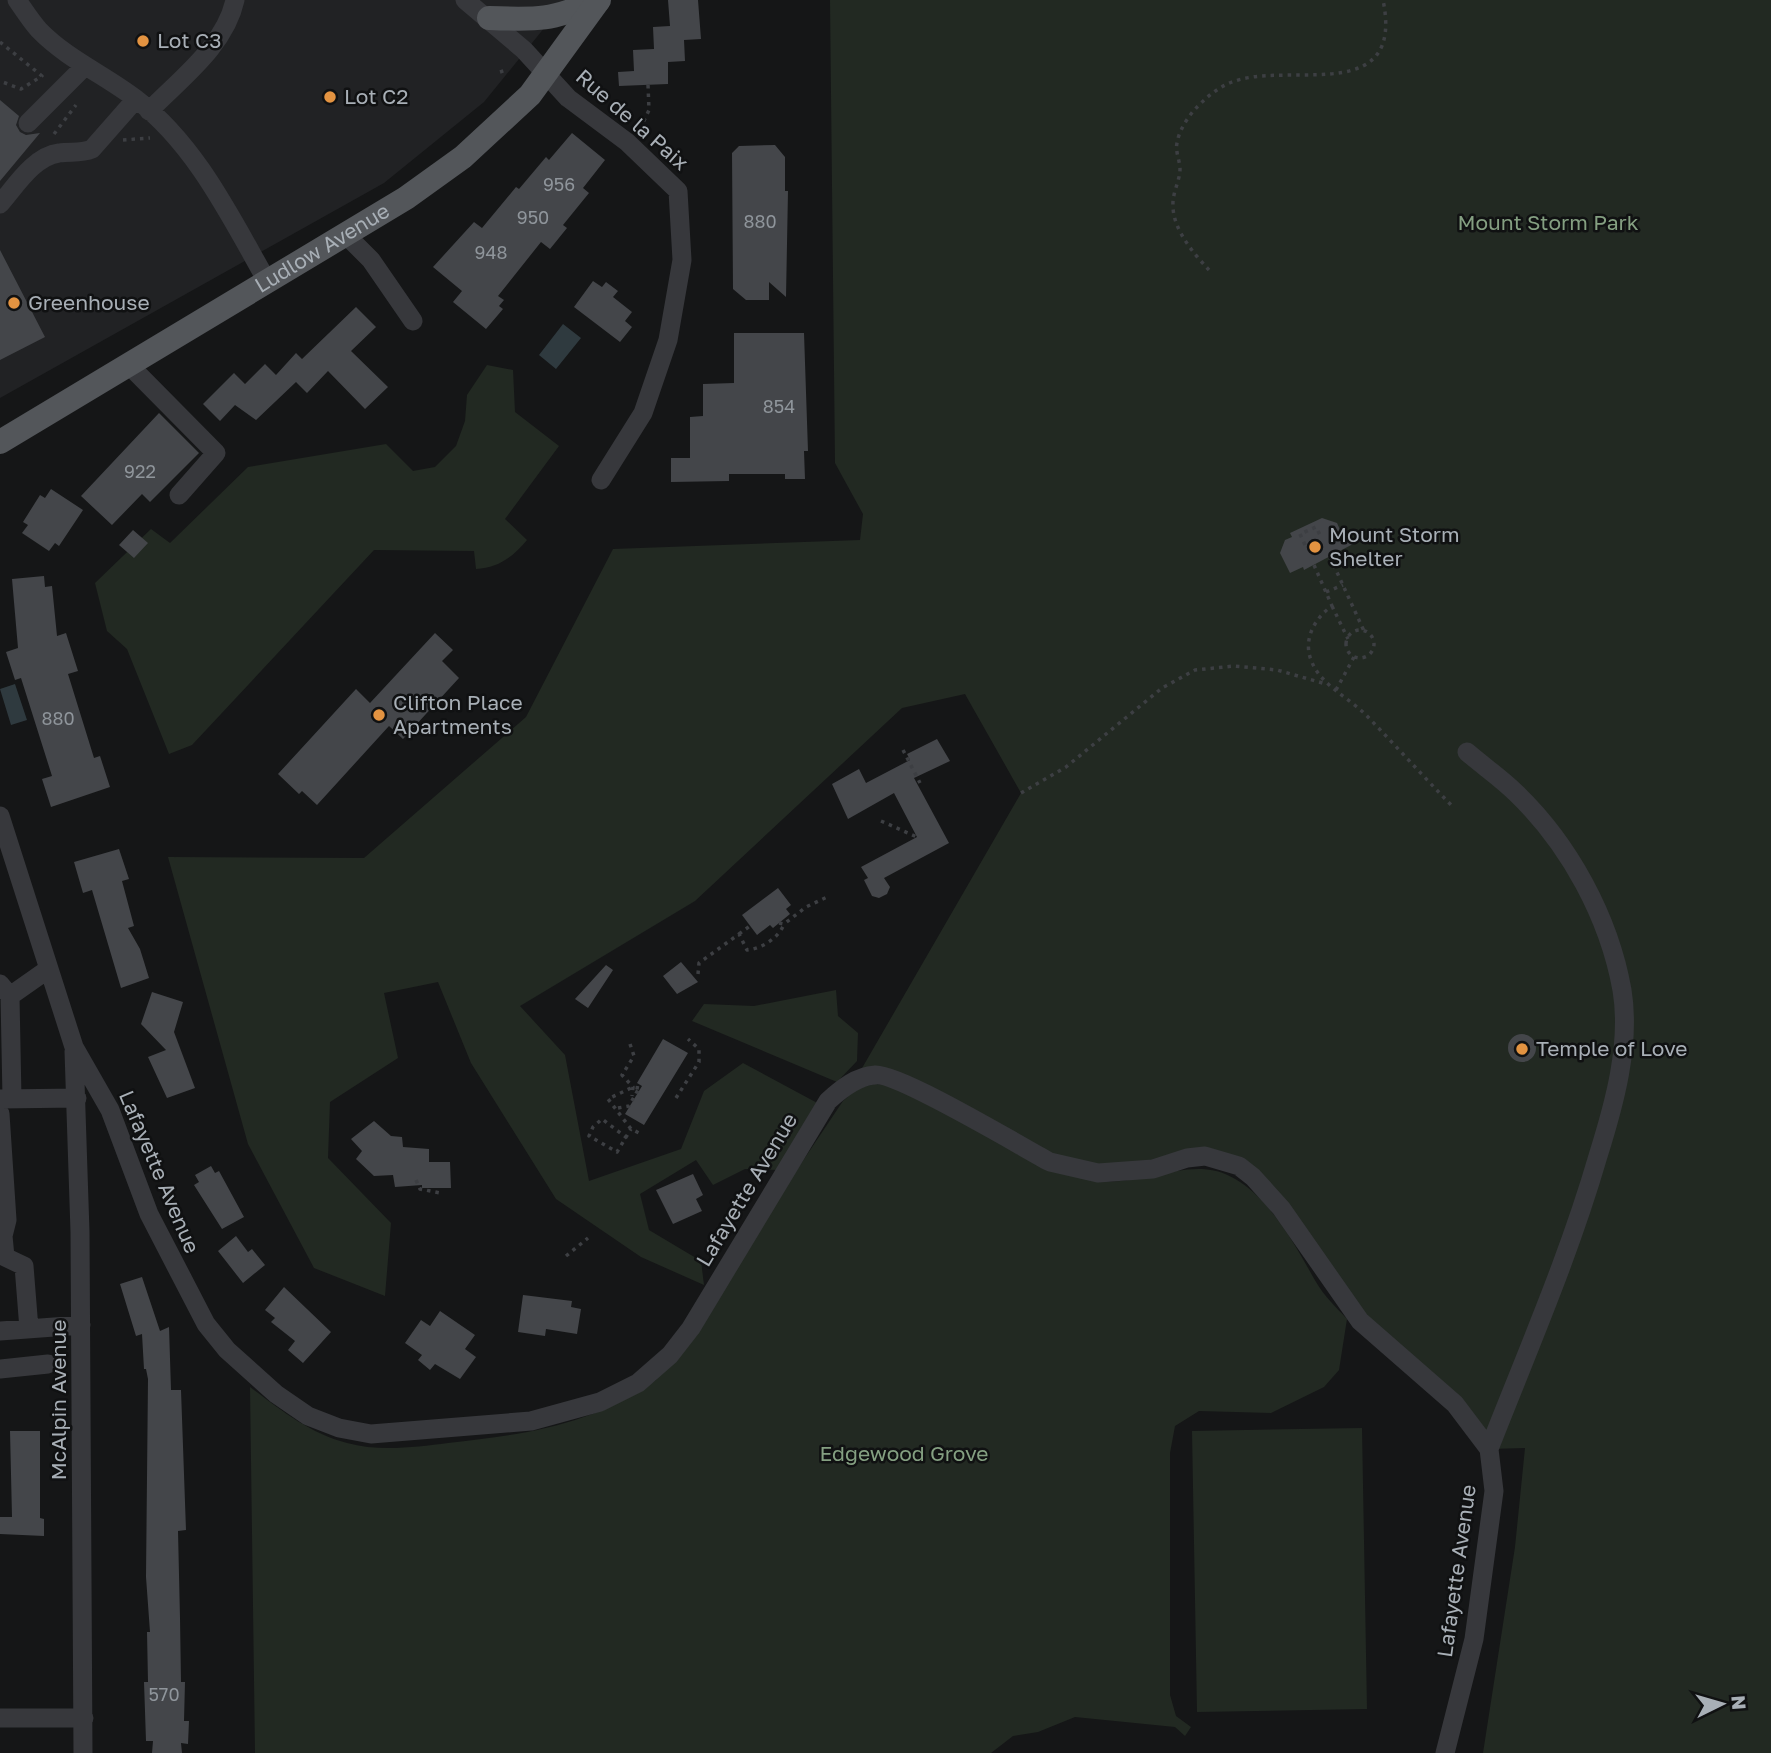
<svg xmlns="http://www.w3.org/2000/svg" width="1771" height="1753" font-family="'Golos Text',sans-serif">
  <rect width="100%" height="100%" fill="#151617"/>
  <path fill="#212224" d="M 0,0 L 567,0 L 484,102 L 384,183 L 0,398 Z"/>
  <path fill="#222922" d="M 830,0 L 1771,0 L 1771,1753 L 1483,1753 L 1515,1547 L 1525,1448 L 1489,1449 L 1360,1321 L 1305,1242 L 1223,1159 L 1073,1169 L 911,1087 L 854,1082 L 1021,793 L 965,694 L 902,708 L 695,901 L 520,1006 L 565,1055 L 589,1181 L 681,1149 L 704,1091 L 743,1063 L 821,1105 L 780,1170 L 745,1169 L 713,1185 L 696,1160 L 640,1194 L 649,1230 L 701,1261 L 704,1285 L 641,1257 L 556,1199 L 471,1063 L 438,982 L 384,993 L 398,1058 L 330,1102 L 328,1158 L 391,1223 L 385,1296 L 314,1268 L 248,1144 L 168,857 L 364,858 L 526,717 L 613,549 L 860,540 L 863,514 L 835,463 Z
    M 487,365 L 513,370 L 515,412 L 559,446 L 505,519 L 527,540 C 513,557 498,568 476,569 L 474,551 L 374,550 L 192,745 L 169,754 L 127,649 L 107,631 L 95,583 L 151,529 L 170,543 L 248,467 L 386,444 L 413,471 L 435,467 L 456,446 L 465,421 L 467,395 Z
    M 836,990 L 838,1016 L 858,1033 L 857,1061 L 837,1082 L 692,1021 L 704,1004 L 754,1006 Z
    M 875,1084 L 887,1085 L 1101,1181 C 1136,1184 1167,1168 1202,1169 C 1257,1171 1292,1240 1316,1282 C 1324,1296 1336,1307 1347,1319 L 1339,1370 L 1324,1387 L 1271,1413 L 1199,1411 L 1175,1426 L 1170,1453 L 1170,1695 L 1176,1716 L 1191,1727 L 1185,1736 L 1175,1727 L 1075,1717 L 1038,1732 L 1013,1736 L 991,1753 L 255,1753 L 250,1387 C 281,1410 309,1433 347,1443 C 379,1452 416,1447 448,1443 C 523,1435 593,1425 656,1380 L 843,1101 L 858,1088 Z
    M 1362,1428 L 1367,1709 L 1197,1712 L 1192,1431 Z"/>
  <path fill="#2f3a3f" d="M 563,324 L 581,338 L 556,369 L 539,355 Z
    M 15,684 L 27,720 L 11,725 L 0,689 Z"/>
  <path fill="#44464a" d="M 668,0 L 698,0 L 701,39 L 684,40 L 685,61 L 668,62 L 668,84 L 619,86 L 618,72 L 634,71 L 633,50 L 654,49 L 653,27 L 670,26 Z
    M 0,100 L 19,116 L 16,125 L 20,132 L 26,135 L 40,133 L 0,181 Z
    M 572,133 L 605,160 L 583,188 L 589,193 L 563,225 L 567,228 L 550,249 L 541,242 L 498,296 L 504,300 L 499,306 L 503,309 L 486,329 L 453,302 L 462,291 L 433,267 L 474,222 L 482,228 L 516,187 L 519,189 L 546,157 L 549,160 Z
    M 775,145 L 785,157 L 785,191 L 788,191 L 786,297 L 769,282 L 769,300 L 746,300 L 733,289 L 732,153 L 739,146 Z
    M 0,250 L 45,337 L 0,360 Z
    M 593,281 L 602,287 L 606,282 L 618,291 L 613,297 L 632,312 L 625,321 L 632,327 L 620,342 L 574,307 Z
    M 356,307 L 376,327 L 351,351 L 388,387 L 365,409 L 328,371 L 307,393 L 296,382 L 256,420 L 235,405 L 220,421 L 203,404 L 234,373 L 245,384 L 265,364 L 276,375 L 296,353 L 302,359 Z
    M 734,333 L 804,333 L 808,451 L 804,451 L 805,479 L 785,479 L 785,474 L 729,474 L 729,481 L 671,482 L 671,458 L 690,458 L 690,417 L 703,416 L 703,384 L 734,383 Z
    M 159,413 L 199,453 L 150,502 L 142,494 L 112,525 L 81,496 Z
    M 51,489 L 83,510 L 59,546 L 55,543 L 49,551 L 22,533 L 28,525 L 23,522 L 40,495 L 45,498 Z
    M 1322,518 L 1337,523 L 1341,532 L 1346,529 L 1353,544 L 1304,570 L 1303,567 L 1290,573 L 1280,553 L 1285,540 L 1292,537 L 1290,533 Z
    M 133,530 L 148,543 L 134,558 L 119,545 Z
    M 44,576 L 45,587 L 52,586 L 57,636 L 66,633 L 78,671 L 68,674 L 94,758 L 100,756 L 110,787 L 51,807 L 42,779 L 52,776 L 21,678 L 15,680 L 6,652 L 18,648 L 12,579 Z
    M 435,633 L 453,650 L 442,661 L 459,678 L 403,739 L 389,726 L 317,805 L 302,791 L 299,794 L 278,774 L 356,689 L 370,703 Z
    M 937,739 L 950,761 L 914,778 L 949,843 L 884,878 L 890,887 L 887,894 L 879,898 L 872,896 L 864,880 L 868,878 L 861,867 L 917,837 L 894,793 L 848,819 L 832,784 L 859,769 L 866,783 L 910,760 L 907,754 Z
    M 119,849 L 129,879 L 122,881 L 134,926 L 128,928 L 140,949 L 149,978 L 121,988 L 92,890 L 83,893 L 74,862 Z
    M 778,888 L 791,905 L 786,909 L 790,914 L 773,928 L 770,925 L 757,935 L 742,915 Z
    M 681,962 L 698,982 L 677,994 L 663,976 Z
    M 606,965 L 613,970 L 588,1008 L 575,999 Z
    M 152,992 L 183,1002 L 174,1032 L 195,1088 L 167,1098 L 148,1057 L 166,1050 L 141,1024 Z
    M1508 1048a14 14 0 1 1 28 0a14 14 0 1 1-28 0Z
    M 663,1039 L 688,1053 L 644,1125 L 625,1114 L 642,1086 L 637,1083 Z
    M 374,1121 L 391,1136 L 402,1137 L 403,1147 L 429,1149 L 429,1162 L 450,1162 L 451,1188 L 422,1188 L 422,1185 L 395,1187 L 393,1175 L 374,1176 L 356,1159 L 362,1151 L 351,1139 Z
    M 211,1166 L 215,1173 L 219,1171 L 244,1217 L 222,1229 L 194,1185 L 199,1182 L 195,1175 Z
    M 693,1174 L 703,1195 L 696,1199 L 702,1211 L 673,1224 L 656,1190 Z
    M 236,1236 L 248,1252 L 252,1249 L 265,1265 L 243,1283 L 218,1251 Z
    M 142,1277 L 160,1331 L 169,1327 L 171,1390 L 181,1390 L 186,1530 L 178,1531 L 180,1618 L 181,1682 L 185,1682 L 184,1721 L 189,1721 L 188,1744 L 181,1743 L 182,1753 L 152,1753 L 153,1741 L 146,1741 L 144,1682 L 148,1682 L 147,1632 L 150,1632 L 146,1577 L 148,1379 L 146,1369 L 144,1369 L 142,1334 L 136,1336 L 120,1284 Z
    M 284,1287 L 331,1332 L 303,1363 L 288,1350 L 295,1341 L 271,1322 L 275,1318 L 265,1310 Z
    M 523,1295 L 572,1301 L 571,1307 L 581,1309 L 577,1334 L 546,1329 L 545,1336 L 518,1332 Z
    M 440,1311 L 475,1335 L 465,1349 L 476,1357 L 460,1379 L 435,1364 L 430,1370 L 418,1360 L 422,1355 L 405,1343 L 421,1320 L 430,1326 Z
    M 10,1431 L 40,1431 L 40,1518 L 44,1519 L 44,1536 L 0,1534 L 0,1517 L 12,1517 Z"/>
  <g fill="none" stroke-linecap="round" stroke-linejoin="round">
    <path stroke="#3d3f43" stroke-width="3.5" stroke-dasharray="3.5 5" stroke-linecap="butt" d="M 0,42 L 42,76 L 21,89 L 0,81
      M 500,72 L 506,70
      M 640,129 L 649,110 L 648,85
      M 54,134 L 76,105
      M 123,140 L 150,138
      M 1209,270 C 1193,253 1173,229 1173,206 C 1172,193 1180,181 1180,169 C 1180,161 1175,151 1177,143 C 1179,130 1189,115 1198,106 C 1211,93 1224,83 1242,79 C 1299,65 1404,102 1383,0
      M 1305,545 L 1300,534 L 1316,527 L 1321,537
      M 1330,557 L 1364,631
      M 1314,565 L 1332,606 C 1316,617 1304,637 1310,657 C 1318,684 1347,696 1366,715 C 1395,745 1423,776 1452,806
      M 1326,592 L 1343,585
      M 1332,606 L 1348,639
      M1346 644a14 14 0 1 1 28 0a14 14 0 1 1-28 0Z
      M 1336,690 L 1354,657
      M 903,750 L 920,783
      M 1021,793 L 1066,767 L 1162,688 L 1195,670 L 1234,666 L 1277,670 L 1326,684
      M 881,821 L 917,837
      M 779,923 L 784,924 L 806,907 L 827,897
      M 739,934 L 750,926
      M 698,974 L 699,963 L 739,934 L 747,950 C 761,949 779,938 784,924
      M 630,1044 L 634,1056 L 622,1075 L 633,1087 L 632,1096
      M 639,1088 L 633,1087 L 608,1099 L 631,1129 L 643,1135
      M 676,1098 L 699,1062 L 699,1049 L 688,1039
      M 618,1108 L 629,1106 L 639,1088
      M 627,1138 L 602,1119 L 593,1127 L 589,1136 L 617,1152 L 631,1129
      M 416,1180 L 420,1189 L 440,1193
      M 566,1256 L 588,1238"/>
    <path stroke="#37383c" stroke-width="19" d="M 17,0 C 24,10 31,21 39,30 C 67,59 105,75 136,99 C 196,145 230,216 267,281
      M 465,0 L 524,50 L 568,98 L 627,142 L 678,191 L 682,260 L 668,340 L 643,413 L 601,480
      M 149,111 C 181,78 225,46 235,0
      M 28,123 L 85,66
      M 0,204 C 15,187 34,156 59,153 C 71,151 80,154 92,149 L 136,99
      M 346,235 L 371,260 L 413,321
      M 129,365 L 216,453 L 179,495
      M 1467,752 C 1483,766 1501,778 1516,793 C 1569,844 1609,917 1622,990 C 1631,1045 1614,1105 1598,1156 C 1569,1256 1527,1352 1489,1449
      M 0,816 L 74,1047 L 110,1110 L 149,1214 L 206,1324 L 227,1350 L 276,1394 L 308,1416 L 339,1428 L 371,1434 L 531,1421 L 600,1402 L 638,1383 L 670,1355 L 691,1328 L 828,1101 C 841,1089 857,1076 875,1075 C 897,1072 1022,1147 1050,1162 L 1098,1173 L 1153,1169 L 1187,1158 L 1205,1156 L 1239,1166 L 1253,1177 L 1281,1208 L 1360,1321 L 1455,1404 L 1489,1449 L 1494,1491 L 1474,1639 L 1445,1753
      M 0,984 L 10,996 L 12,1098
      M 10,996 L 47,970
      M 74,1051 L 80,1232 L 83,1753
      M 1,1099 L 77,1098
      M 0,1114 L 7,1220 L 3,1236 L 5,1257 L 24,1266 L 29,1329
      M 0,1331 L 81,1325
      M 0,1369 L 48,1364
      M 0,1718 L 84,1718"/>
    <g stroke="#53565a" stroke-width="24">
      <path d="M 489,18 C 540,20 550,20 598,1"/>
      <path id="s1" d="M 0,442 L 406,198 L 463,157 L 530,95 L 599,0"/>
    </g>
  </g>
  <g fill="#e39341" stroke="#101112" stroke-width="2.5">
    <circle cx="143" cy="41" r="7"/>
    <circle cx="330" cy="97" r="7"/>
    <circle cx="14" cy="303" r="7"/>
    <circle cx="1315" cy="547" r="7"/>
    <circle cx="379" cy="715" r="7"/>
    <circle cx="1522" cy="1049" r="7"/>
  </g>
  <g text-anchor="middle" stroke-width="5" stroke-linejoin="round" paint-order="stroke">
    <g font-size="18" fill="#8f959b">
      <text x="559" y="191">956</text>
      <text x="533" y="224">950</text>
      <text x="760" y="228">880</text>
      <text x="491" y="259">948</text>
      <text x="779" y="413">854</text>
      <text x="140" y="478">922</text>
      <text x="58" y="725">880</text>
      <text x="164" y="1701">570</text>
    </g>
    <g font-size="21" fill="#a8afb6" stroke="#101112" text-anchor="start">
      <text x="157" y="48">Lot C3</text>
      <text x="344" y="104">Lot C2</text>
      <text x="28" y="310">Greenhouse</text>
      <text x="1329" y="542">Mount Storm<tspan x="1329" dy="24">Shelter</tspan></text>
      <text x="393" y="710">Clifton Place<tspan x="393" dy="24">Apartments</tspan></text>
      <text x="1536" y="1056">Temple of Love</text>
    </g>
    <g font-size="21" fill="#a8afb6" stroke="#101112">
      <text transform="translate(632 120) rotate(41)" y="7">Rue de la Paix</text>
      <text dy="7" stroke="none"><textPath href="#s1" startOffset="376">Ludlow Avenue</textPath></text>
      <text transform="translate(159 1172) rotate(67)" y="7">Lafayette Avenue</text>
      <text transform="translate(747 1190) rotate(-59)" y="7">Lafayette Avenue</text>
      <text transform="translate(59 1400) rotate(-90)" y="7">McAlpin Avenue</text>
      <text transform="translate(1457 1571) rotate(-82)" y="7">Lafayette Avenue</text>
    </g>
    <g font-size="21" fill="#849f81" stroke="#101112">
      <text x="1548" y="230">Mount Storm Park</text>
      <text x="904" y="1461">Edgewood Grove</text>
    </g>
  </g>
  <g transform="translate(1722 1704) rotate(85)" stroke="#101112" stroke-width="5" paint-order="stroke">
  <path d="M0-5L12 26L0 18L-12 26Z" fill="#a8afb6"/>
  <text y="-10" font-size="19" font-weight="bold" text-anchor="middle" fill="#a8afb6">N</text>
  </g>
</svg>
